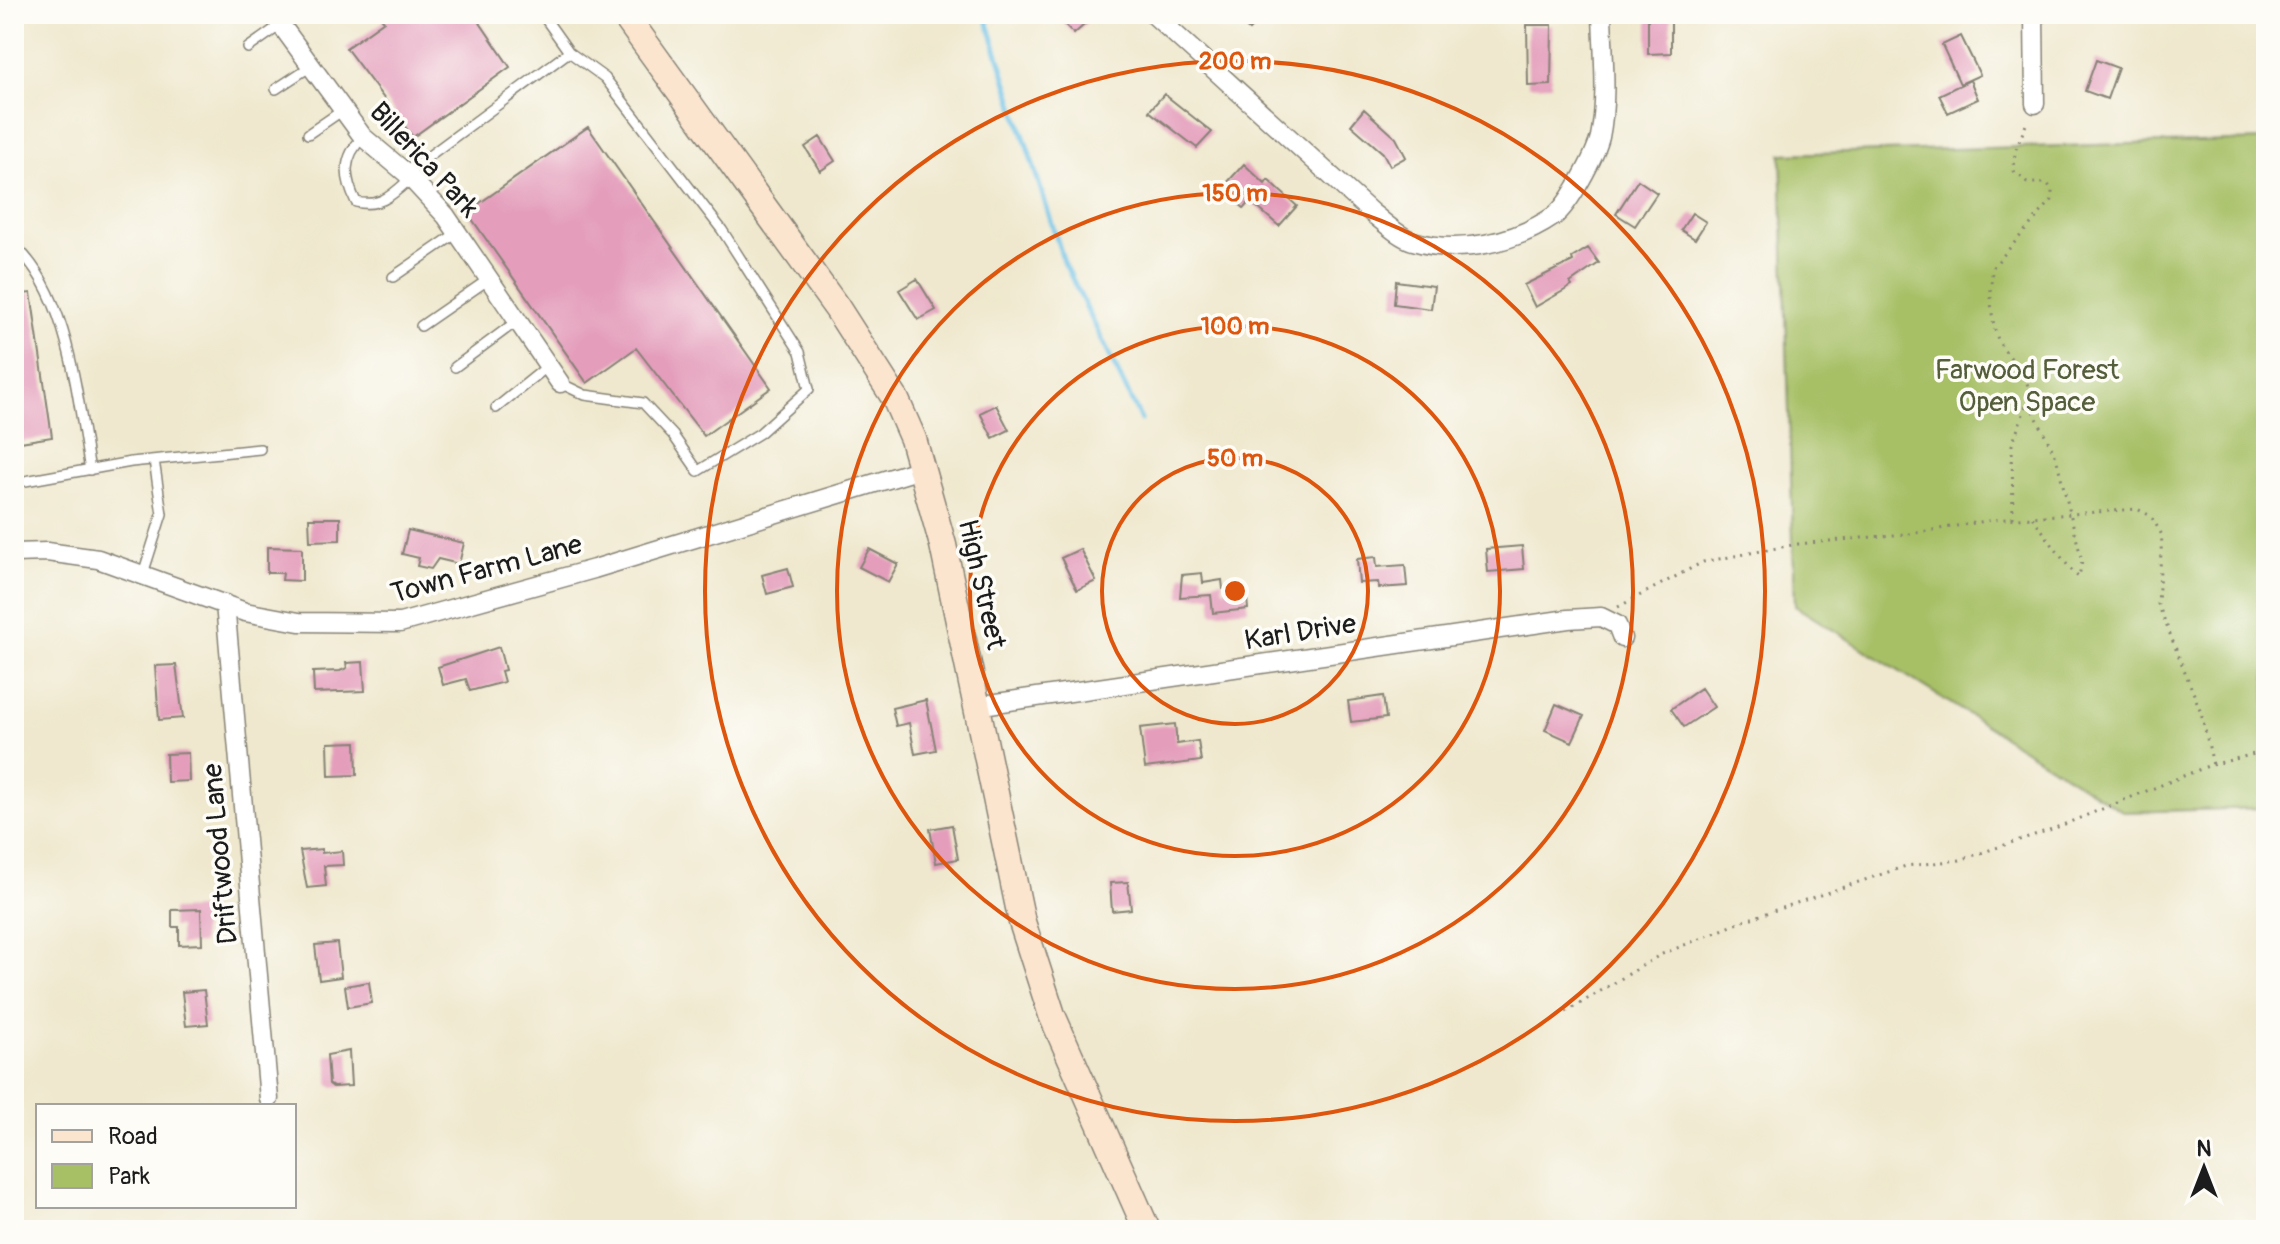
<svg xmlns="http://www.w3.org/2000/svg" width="2280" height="1244" font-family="Pangolin,sans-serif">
  <rect width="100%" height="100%" fill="#fdfcf7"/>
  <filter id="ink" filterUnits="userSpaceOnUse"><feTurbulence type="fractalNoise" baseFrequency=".0125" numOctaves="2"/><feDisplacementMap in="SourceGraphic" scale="16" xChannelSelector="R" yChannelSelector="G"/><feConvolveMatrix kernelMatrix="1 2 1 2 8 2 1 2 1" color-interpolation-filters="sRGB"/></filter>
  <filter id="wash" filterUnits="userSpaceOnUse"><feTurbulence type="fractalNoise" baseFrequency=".006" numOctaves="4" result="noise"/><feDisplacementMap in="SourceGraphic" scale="32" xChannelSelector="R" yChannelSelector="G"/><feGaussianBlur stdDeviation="1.8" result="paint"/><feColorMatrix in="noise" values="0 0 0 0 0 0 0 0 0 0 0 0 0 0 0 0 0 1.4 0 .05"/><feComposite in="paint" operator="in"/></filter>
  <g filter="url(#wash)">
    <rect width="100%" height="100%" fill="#efe8ce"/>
    <path fill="#a7c066" stroke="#626e41" stroke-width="2" d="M 2266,140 L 2266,808 L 2124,812 L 1795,606 L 1781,154 Z"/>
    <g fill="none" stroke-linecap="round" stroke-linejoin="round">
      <path stroke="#68c0e5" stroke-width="5" d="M 985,14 L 1064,262 L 1141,420"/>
    </g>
    <g id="blocks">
      <path fill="#e49ebc" d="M 378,14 L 474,14 L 510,67 L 413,137 L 346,48 L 384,21 Z
        M 1055,14 L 1096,14 L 1074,34 Z
        M 1231,14 L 1264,14 L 1249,30 Z
        M 1648,17 L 1671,17 L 1671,53 L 1648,54 Z
        M 1527,25 L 1552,25 L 1551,85 L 1528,86 Z
        M 1961,36 L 1980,75 L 1960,84 L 1942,45 Z
        M 2096,60 L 2118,68 L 2107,99 L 2085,91 Z
        M 1970,80 L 1978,99 L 1948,113 L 1939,95 Z
        M 1164,94 L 1212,132 L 1197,148 L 1149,111 Z
        M 1364,109 L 1396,138 L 1406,157 L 1390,166 L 1383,153 L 1351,125 Z
        M 588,127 L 771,388 L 704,436 L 636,348 L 587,383 L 467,212 Z
        M 820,137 L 835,161 L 820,171 L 805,147 Z
        M 1244,164 L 1265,184 L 1268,180 L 1297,206 L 1279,226 L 1250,201 L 1244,208 L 1233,199 L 1237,194 L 1226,184 Z
        M 1638,180 L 1657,193 L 1635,226 L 1616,214 Z
        M 1692,213 L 1706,222 L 1695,239 L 1681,230 Z
        M 1588,248 L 1599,263 L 1570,283 L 1572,286 L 1535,307 L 1524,285 L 1573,261 L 1572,258 Z
        M 917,279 L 936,310 L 918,320 L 899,290 Z
        M 1396,281 L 1434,286 L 1431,309 L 1394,304 Z
        M 31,293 L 52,437 L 14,443 L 14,295 Z
        M 996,405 L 1009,430 L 993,438 L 980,413 Z
        M 309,518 L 340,518 L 340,540 L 310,541 Z
        M 408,530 L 464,543 L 459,564 L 438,559 L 431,569 L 417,566 L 419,558 L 402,554 Z
        M 1522,546 L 1524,569 L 1488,572 L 1486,549 Z
        M 267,547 L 302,548 L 302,581 L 282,580 L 283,573 L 267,573 Z
        M 869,549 L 898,564 L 888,582 L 859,567 Z
        M 1080,549 L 1096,581 L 1077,590 L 1061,558 Z
        M 1376,557 L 1377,567 L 1405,565 L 1407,586 L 1379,588 L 1378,582 L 1359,583 L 1357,559 Z
        M 788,568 L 793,587 L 767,594 L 762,575 Z
        M 1202,573 L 1203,583 L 1222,580 L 1223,589 L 1246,587 L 1248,609 L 1213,613 L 1211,595 L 1180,597 L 1182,575 Z
        M 499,647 L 505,670 L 501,671 L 504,682 L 470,691 L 466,679 L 443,685 L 438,667 Z
        M 363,662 L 365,691 L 314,693 L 313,672 L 340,671 L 347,668 L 346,663 Z
        M 176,665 L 183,718 L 159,720 L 155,666 Z
        M 1701,688 L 1714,707 L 1684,727 L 1671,709 Z
        M 1383,696 L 1386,718 L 1351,722 L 1348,701 Z
        M 926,700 L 936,750 L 915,754 L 909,723 L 896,726 L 892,708 Z
        M 1556,704 L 1584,716 L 1572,742 L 1545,730 Z
        M 1175,724 L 1177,744 L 1198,741 L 1201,761 L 1145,768 L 1140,728 Z
        M 356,742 L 357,775 L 329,776 L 328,743 Z
        M 188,753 L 189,781 L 167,782 L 166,754 Z
        M 952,825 L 958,859 L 936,863 L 930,829 Z
        M 322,849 L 322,853 L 342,851 L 343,865 L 324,866 L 326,886 L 307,888 L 300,851 Z
        M 1128,882 L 1131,909 L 1112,911 L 1110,883 Z
        M 201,909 L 202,944 L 179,945 L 179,927 L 172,927 L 172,910 Z
        M 337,943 L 341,977 L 319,980 L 315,945 Z
        M 369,982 L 372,1003 L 348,1007 L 345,986 Z
        M 204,990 L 208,1024 L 186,1026 L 182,992 Z
        M 349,1051 L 351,1086 L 333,1087 L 329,1084 L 327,1055 Z"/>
    </g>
  </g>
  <g filter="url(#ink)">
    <use href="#blocks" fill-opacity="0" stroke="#868275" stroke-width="2"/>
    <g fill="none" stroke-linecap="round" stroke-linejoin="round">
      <g stroke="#868275" stroke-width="12">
        <path id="service" d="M 542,14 L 569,52
          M 248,48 L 296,14
          M 276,89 L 311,66
          M 308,134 L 343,110
          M 363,137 C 342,158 344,177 356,202 C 381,208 393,194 411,178
          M 406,173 L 569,52 L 605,78 L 722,230 L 800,352 L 809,389 L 760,433 L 698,471 L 673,435 L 643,403 L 585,395 L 560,383
          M 14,245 C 70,295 77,399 90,470
          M 393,277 L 457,233
          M 421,326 L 489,279
          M 455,367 L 517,321
          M 496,408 L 548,366
          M 14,483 L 131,462 L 260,449
          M 143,574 L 162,514 L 154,460"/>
      </g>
      <g stroke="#868275" stroke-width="21">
        <path id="minor" d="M 273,14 L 363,137 L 406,173 L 446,216 L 560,383
          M 1153,14 L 1372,213 C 1384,222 1399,237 1413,241 C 1458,255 1515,243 1554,216 C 1570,204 1595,156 1600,137 C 1608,97 1603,54 1602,14
          M 2034,14 L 2035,104
          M 14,553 L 47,552 L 98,559 L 245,612 L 299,622 L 400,623 L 594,569 L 921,469
          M 225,604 L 269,1099
          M 976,706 L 1568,619 L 1601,617 L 1617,625 L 1622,638"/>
      </g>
      <g stroke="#868275" stroke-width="29">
        <path id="secondary" d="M 624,14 L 837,308 L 896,400 L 913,439 L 943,545 L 1022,922 L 1052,1015 L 1147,1230"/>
      </g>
      <path stroke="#868275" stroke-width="3" stroke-dasharray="2 6" stroke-linecap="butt" d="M 2030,404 L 2056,457 L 2082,561 L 2079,577 C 2071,574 2042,528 2031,516
        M 2013,518 L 2012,445 L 2030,395 C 2027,374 2014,363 2002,347 C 1990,329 1989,288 1993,267 L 2052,200 L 2052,190 L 2047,183 L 2027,183 L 2014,171 L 2015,151 L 2028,120
        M 1618,607 L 1703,562 L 1798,544 L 1915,533 L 1992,520 L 2137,509 L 2151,516 L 2162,535 L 2158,604 L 2201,712 L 2213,765
        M 1566,1012 L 1660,955 L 1749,919 L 1906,866 L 1960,860 L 2055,828 L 2208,766 L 2266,751"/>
      <use href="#service" stroke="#fff" stroke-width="9"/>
      <use href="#minor" stroke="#fff" stroke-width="18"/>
      <use href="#secondary" stroke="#fce5cf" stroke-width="26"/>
    </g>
  </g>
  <g fill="none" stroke="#de560d" stroke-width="4">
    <circle cx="1235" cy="591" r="133"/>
    <circle cx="1235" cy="591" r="265"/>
    <circle cx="1235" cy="591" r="398"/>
    <circle cx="1235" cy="591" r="530"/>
  </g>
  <g text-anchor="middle" stroke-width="7" stroke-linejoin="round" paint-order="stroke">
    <g font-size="28" fill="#1c1c1c" stroke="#fdfcf7">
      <text transform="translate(425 159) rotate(47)" y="10">Billerica Park</text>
      <text transform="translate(486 568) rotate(-15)" y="10">Town Farm Lane</text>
      <text transform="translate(983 584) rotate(77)" y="10">High Street</text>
      <text transform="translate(1300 631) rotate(-9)" y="10">Karl Drive</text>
      <text transform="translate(219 854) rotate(-95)" y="10">Driftwood Lane</text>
    </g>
    <g font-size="28" fill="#545e3a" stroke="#fdfcf7">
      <text x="2027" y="379">Farwood Forest<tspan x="2027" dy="32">Open Space</tspan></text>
    </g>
  </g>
  <circle cx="1235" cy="591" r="12" fill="#de560d" stroke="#fdfcf7" stroke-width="4"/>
  <g font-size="24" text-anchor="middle" font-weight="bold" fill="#de560d" stroke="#fdfcf7" stroke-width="7" stroke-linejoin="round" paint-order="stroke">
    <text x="1235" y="69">200 m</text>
    <text x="1235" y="201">150 m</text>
    <text x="1235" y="334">100 m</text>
    <text x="1235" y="466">50 m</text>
  </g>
  <rect width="2280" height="1244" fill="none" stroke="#fdfcf7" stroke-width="48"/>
  <rect x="36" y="1104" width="260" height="104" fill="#fdfcf7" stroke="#a3a29f" stroke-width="2"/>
  <rect x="52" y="1130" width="40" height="12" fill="#fce5cf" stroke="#a3a29f" stroke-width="2"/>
  <text x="108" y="1144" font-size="24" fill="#1c1c1c">Road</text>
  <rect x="52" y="1164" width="40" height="24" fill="#a7c066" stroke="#a3a29f" stroke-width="2"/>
  <text x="108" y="1184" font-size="24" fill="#1c1c1c">Park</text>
  <g transform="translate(2204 1168)" stroke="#fdfcf7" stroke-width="6" paint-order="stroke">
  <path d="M0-6L14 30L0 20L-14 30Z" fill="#1c1c1c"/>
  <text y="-12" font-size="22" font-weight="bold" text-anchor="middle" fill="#1c1c1c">N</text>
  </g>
</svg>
